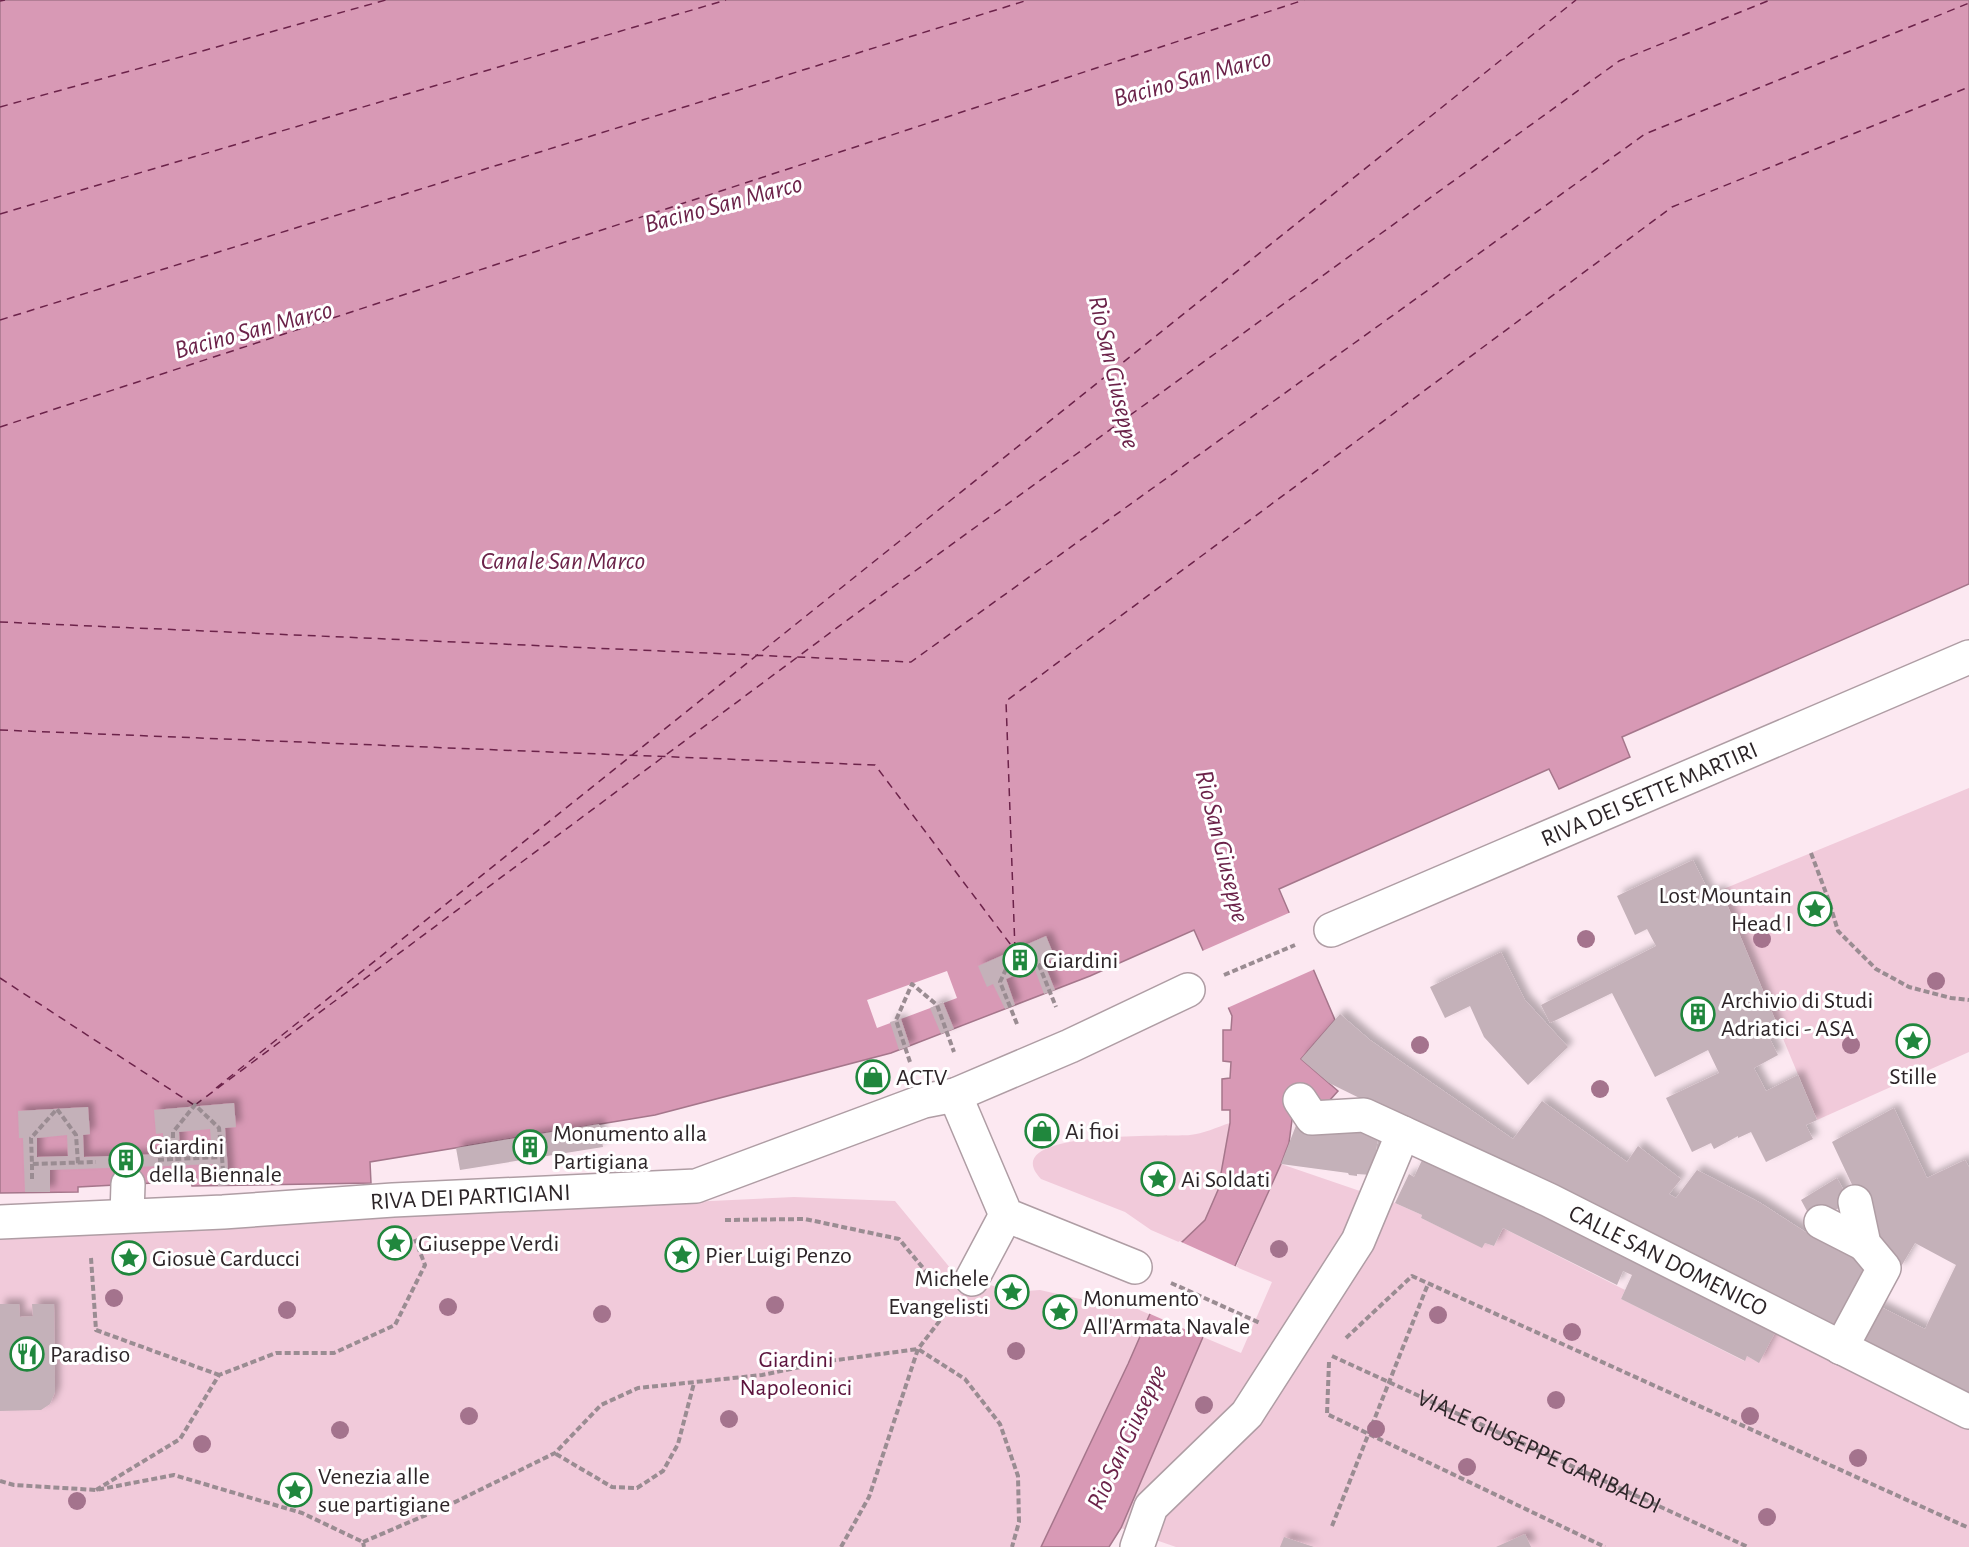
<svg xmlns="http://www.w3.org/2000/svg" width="1969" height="1547" font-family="'Alegreya Sans',sans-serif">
  <defs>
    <filter id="shadow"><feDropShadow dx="5.5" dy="-5.5" stdDeviation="3" flood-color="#0004"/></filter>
  </defs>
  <rect width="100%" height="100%" fill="#fce8f1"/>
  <path fill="#f1cada" d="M 1969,788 L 1969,1052 L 1817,1120 L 1721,890 Z
    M 1230,1123 L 1218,1190 L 1205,1220 L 1181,1243 L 1151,1230 L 1125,1212 L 1041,1179 C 993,1129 1171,1137 1190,1135 C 1203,1134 1217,1127 1230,1123 Z
    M 1281,1164 L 1395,1203 L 1422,1215 L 1421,1218 L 1482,1247 L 1485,1243 L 1494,1246 L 1503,1228 L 1625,1290 L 1621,1299 L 1744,1361 L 1747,1356 L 1758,1362 L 1778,1327 L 1969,1424 L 1969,1547 L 1176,1547 L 1121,1528 L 1203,1337 L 1241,1353 L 1272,1282 L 1236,1267 Z
    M 794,1197 L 895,1201 L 951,1269 L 972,1279 L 1012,1292 L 1040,1290 L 1080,1299 L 1119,1301 L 1151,1315 L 1041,1547 L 0,1547 L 0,1229 L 499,1211 Z"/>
  <path fill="#d899b5" stroke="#a5768b" stroke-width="1.5" d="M 0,0 L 1969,0 L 1969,584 L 1622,737 L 1630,757 L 1559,789 L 1549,769 L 1279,889 L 1335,1020 L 1301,1059 L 1338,1091 L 1321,1110 L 1296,1089 L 1289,1143 L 1281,1164 L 1203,1337 L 1121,1528 L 1109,1547 L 1041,1547 L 1128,1364 L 1181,1243 L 1205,1220 L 1218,1190 L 1230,1123 L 1230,1110 L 1222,1110 L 1222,1079 L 1230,1078 L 1231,1062 L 1223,1061 L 1223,1030 L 1231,1030 L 1232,1016 L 1194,930 L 1090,976 L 891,1053 L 655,1115 L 370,1162 L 371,1183 L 192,1186 L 191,1181 L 78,1187 L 78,1192 L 0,1193 Z"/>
  <path fill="#fce8f1" d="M 1291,912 L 1315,969 L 1225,1009 L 1200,952 Z
    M 947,971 L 957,998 L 877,1028 L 867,1000 Z
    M 1179,1241 L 1239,1268 L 1205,1338 L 1148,1313 Z"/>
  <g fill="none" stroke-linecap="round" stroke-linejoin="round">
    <path stroke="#6c234a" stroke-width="1.5" stroke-dasharray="8 6" stroke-linecap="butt" d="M 0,1 L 5,0
      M 0,107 L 386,0
      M 0,214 L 726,0
      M 0,320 L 1028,0
      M 0,427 L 1304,0
      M 0,622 L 911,662 L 1645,134 L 1969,3
      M 0,730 L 875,765 L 1014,949
      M 1015,950 L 1006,701 L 1672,207 L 1969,87
      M 0,978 L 194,1105
      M 216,1088 L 1576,0
      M 195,1105 L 846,621 L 1619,61 L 1770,0"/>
  </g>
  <path fill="#c4b1b9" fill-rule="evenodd" filter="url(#shadow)" d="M 1693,860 L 1710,894 L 1721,890 L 1781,1034 L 1770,1039 L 1778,1055 L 1754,1068 L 1766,1091 L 1798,1075 L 1817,1120 L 1806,1125 L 1813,1139 L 1766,1162 L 1751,1132 L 1738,1138 L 1738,1136 L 1714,1149 L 1711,1143 L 1692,1152 L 1666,1098 L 1719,1073 L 1708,1050 L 1655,1077 L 1612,993 L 1550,1023 L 1541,1005 L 1656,946 L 1647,929 L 1635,935 L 1617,896 Z
    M 1046,936 L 1055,958 L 1044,963 L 1055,990 L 1044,994 L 1034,967 L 1006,979 L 1015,1005 L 1005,1009 L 993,984 L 987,987 L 978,966 Z
    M 1501,952 L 1525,1000 L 1568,1047 L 1528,1085 L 1484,1037 L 1470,1006 L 1445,1018 L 1430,987 Z
    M 943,1002 L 954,1029 L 941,1034 L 930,1008 Z
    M 1340,1014 L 1370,1040 L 1513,1139 L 1542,1101 L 1627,1162 L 1638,1146 L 1681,1179 L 1669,1194 L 1676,1198 L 1697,1170 L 1759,1202 L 1807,1233 L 1813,1222 L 1874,1267 L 1834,1332 L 1329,1083 L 1301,1059 Z
    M 901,1019 L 910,1046 L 899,1050 L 890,1022 Z
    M 234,1103 L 236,1127 L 225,1128 L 229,1185 L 218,1186 L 217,1164 L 50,1170 L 50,1192 L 25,1192 L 23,1138 L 19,1138 L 18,1111 L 88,1107 L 90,1134 L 83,1135 L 84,1157 L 163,1154 L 163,1133 L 156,1134 L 154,1110 ZM 210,1129 L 212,1150 L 180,1152 L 179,1132 ZM 67,1135 L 68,1156 L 37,1157 L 37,1138 Z
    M 1894,1108 L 1927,1178 L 1965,1160 L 1969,1167 L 1969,1399 L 1858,1343 L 1877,1305 L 1925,1329 L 1956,1265 L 1915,1243 L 1899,1270 L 1887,1259 L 1832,1142 Z
    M 1297,1123 L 1379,1132 L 1372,1175 L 1357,1174 L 1357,1176 L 1349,1175 L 1348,1173 L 1281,1164 Z
    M 599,1124 L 603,1147 L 460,1170 L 456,1148 Z
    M 1426,1152 L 1778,1327 L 1759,1363 L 1747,1356 L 1745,1361 L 1621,1299 L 1632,1275 L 1623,1271 L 1617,1285 L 1503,1228 L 1494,1246 L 1485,1243 L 1482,1248 L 1421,1218 L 1422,1215 L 1395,1203 L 1409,1174 L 1414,1177 Z
    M 1837,1178 L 1850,1202 L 1813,1222 L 1801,1200 Z
    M 0,1304 L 19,1304 L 20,1317 L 33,1316 L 32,1304 L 54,1304 L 55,1392 L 50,1404 L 41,1410 L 0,1411 Z
    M 1525,1534 L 1531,1547 L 1496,1547 Z
    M 1284,1537 L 1314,1547 L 1280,1547 Z"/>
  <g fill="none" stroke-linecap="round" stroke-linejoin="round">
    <g stroke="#af9da4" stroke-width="36">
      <g id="minor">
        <path id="s2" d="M 1331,930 L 1969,657"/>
        <path d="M 955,1095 L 1006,1215 L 1135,1267"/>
        <path id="s3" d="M 1300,1100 L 1312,1118 L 1364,1115 L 1549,1200 L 1969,1412"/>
        <path d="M 127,1215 L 128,1184"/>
        <path id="s4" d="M 0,1222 L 223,1212 L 393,1200 L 696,1186 L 924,1101 L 955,1095 L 1070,1046 L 1188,990"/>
        <path d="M 1821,1222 L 1864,1244"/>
        <path d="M 972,1279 L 1006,1215"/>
        <path d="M 1841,1348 L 1884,1268 L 1864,1244 L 1855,1202"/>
        <path d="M 1137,1547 L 1151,1507 L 1247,1414 L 1358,1241 L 1403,1133"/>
      </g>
    </g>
    <g stroke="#9a8c92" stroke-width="4" stroke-dasharray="6 3" stroke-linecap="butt">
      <path d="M 1811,853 L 1829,901 L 1838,931 L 1876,969 L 1909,987 L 1951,998 L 1969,1000"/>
      <path d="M 1224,975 L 1295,945"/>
      <path d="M 1017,1024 L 1000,982 L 1015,950 L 1039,965 L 1056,1007"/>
      <path d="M 910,1062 L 896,1020 L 912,984 L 937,1005 L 954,1052"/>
      <path d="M 222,1157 L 223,1171"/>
      <path d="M 158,1160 L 173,1159 L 173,1132 L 195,1105 L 219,1128 L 222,1157 L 173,1159"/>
      <path d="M 78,1163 L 76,1135 L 57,1109 L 31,1138 L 32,1164 L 96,1162"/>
      <path d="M 32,1164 L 32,1181"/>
      <path d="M 725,1220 L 805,1219 L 899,1239 L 933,1280"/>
      <path d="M 91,1258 L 96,1330 L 219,1375"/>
      <path d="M 1171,1283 L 1260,1323"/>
      <path d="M 1346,1338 L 1412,1276 L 1969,1528"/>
      <path id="s1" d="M 1332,1356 L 1748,1547"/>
      <path d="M 1329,1362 L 1327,1414 L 1605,1547"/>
      <path d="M 556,1454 L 612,1487 L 637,1488 L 663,1471 L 678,1444 L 694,1383"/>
      <path d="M 0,1481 L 14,1485 L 96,1490 L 174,1475 L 302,1513 L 363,1542 L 364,1547"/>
      <path d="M 96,1490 L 180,1439 L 219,1375 L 276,1353 L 334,1353 L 395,1325 L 425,1265 L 415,1239"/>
      <path d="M 1332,1526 L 1428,1284"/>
      <path d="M 363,1542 L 447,1506 L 555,1453 L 601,1405 L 638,1388 L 762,1375 L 829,1361 L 918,1349 L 965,1379 L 1000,1424 L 1018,1476 L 1019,1522 L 1012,1547"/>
      <path d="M 841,1547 L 869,1497 L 918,1349 L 948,1310"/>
    </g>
    <use href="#minor" stroke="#fff" stroke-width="33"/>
  </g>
  <g fill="#a4738d">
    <circle cx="1586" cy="939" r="9"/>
    <circle cx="1762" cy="939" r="9"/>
    <circle cx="1936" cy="981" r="9"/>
    <circle cx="1420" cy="1045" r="9"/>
    <circle cx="1851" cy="1045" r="9"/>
    <circle cx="1600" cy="1089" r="9"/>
    <circle cx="1279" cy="1249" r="9"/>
    <circle cx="114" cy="1298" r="9"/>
    <circle cx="775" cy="1305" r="9"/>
    <circle cx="448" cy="1307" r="9"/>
    <circle cx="287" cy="1310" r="9"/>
    <circle cx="602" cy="1314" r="9"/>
    <circle cx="1438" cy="1315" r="9"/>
    <circle cx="1572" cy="1332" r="9"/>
    <circle cx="1016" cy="1351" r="9"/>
    <circle cx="1556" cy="1400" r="9"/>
    <circle cx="1204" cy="1405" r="9"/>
    <circle cx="469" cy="1416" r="9"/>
    <circle cx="1750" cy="1416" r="9"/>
    <circle cx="729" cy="1419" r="9"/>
    <circle cx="1376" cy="1429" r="9"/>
    <circle cx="340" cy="1430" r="9"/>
    <circle cx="202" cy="1444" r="9"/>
    <circle cx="1858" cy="1458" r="9"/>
    <circle cx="1467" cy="1467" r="9"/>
    <circle cx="77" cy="1501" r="9"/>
    <circle cx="1767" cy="1517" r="9"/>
  </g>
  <defs>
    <g id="sight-ring" transform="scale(1.725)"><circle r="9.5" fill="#fff" stroke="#20873d" stroke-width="1.5"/><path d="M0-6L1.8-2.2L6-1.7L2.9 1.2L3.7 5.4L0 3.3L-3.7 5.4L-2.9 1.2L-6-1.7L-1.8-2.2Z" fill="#20873d"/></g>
    <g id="building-ring" transform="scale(1.725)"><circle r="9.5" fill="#fff" stroke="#20873d" stroke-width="1.5"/><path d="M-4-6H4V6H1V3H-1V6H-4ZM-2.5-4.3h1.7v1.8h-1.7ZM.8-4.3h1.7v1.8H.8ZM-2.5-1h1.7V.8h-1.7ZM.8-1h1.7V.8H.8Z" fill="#20873d"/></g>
    <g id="shop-ring" transform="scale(1.725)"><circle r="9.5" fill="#fff" stroke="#20873d" stroke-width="1.5"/><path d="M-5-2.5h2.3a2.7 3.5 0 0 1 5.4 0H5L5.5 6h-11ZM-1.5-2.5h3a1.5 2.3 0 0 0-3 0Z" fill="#20873d"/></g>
    <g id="restaurant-ring" transform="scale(1.725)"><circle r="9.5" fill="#fff" stroke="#20873d" stroke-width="1.5"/><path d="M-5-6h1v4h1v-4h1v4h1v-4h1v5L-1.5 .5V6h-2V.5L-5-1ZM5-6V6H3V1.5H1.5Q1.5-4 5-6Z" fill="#20873d"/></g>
  </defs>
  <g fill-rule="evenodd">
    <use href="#sight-ring" x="1815" y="909"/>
    <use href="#building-ring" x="1020" y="960"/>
    <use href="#building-ring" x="1698" y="1014"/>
    <use href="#sight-ring" x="1913" y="1041"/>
    <use href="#shop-ring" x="873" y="1077"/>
    <use href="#shop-ring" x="1042" y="1131"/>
    <use href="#building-ring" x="530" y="1147"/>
    <use href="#building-ring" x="126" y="1160"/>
    <use href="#sight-ring" x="1158" y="1179"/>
    <use href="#sight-ring" x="395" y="1243"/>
    <use href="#sight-ring" x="682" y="1255"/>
    <use href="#sight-ring" x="129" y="1258"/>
    <use href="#sight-ring" x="1012" y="1292"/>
    <use href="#sight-ring" x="1060" y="1312"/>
    <use href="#restaurant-ring" x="27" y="1354"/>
    <use href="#sight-ring" x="295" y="1490"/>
  </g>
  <g text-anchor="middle" stroke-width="6" stroke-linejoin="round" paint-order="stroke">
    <g font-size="24" fill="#2d2528" stroke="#fff">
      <text dy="8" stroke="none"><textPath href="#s2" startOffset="346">RIVA DEI SETTE MARTIRI</textPath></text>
      <text dy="8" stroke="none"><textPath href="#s4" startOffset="471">RIVA DEI PARTIGIANI</textPath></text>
      <text dy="8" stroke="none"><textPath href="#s3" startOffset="411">CALLE SAN DOMENICO</textPath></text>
      <text dy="8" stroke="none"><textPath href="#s1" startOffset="228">VIALE GIUSEPPE GARIBALDI</textPath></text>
    </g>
    <g font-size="24" fill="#2d2528" stroke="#fff" text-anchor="start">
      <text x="1792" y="903" text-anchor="end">Lost Mountain<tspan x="1792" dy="28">Head I</tspan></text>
      <text x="1043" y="968">Giardini</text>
      <text x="1721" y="1008">Archivio di Studi<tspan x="1721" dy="28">Adriatici - ASA</tspan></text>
      <text x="1913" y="1084" text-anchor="middle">Stille</text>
      <text x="896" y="1085">ACTV</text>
      <text x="1065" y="1139">Ai fioi</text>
      <text x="553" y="1141">Monumento alla<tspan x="553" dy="28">Partigiana</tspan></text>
      <text x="149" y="1154">Giardini<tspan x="149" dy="28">della Biennale</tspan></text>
      <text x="1181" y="1187">Ai Soldati</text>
      <text x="418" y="1251">Giuseppe Verdi</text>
      <text x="705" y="1263">Pier Luigi Penzo</text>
      <text x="152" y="1266">Giosuè Carducci</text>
      <text x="989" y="1286" text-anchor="end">Michele<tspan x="989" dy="28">Evangelisti</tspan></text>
      <text x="1083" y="1306">Monumento<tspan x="1083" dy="28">All'Armata Navale</tspan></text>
      <text x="50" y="1362">Paradiso</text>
      <text x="318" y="1484">Venezia alle<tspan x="318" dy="28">sue partigiane</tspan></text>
    </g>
    <g font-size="24" fill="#5c133c" stroke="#fff">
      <text x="796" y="1367">Giardini<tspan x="796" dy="28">Napoleonici</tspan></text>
    </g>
    <g font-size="26" font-style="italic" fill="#6c234a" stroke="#fff">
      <text transform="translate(1192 77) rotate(-15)" y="9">Bacino San Marco</text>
      <text transform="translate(723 203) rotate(-15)" y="9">Bacino San Marco</text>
      <text transform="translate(253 329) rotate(-15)" y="9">Bacino San Marco</text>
      <text transform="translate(1115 372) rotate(77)" y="9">Rio San Giuseppe</text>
      <text x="563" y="569">Canale San Marco</text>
      <text transform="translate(1223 846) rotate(76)" y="9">Rio San Giuseppe</text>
      <text transform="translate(1126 1437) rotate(-65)" y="9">Rio San Giuseppe</text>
    </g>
  </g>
</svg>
